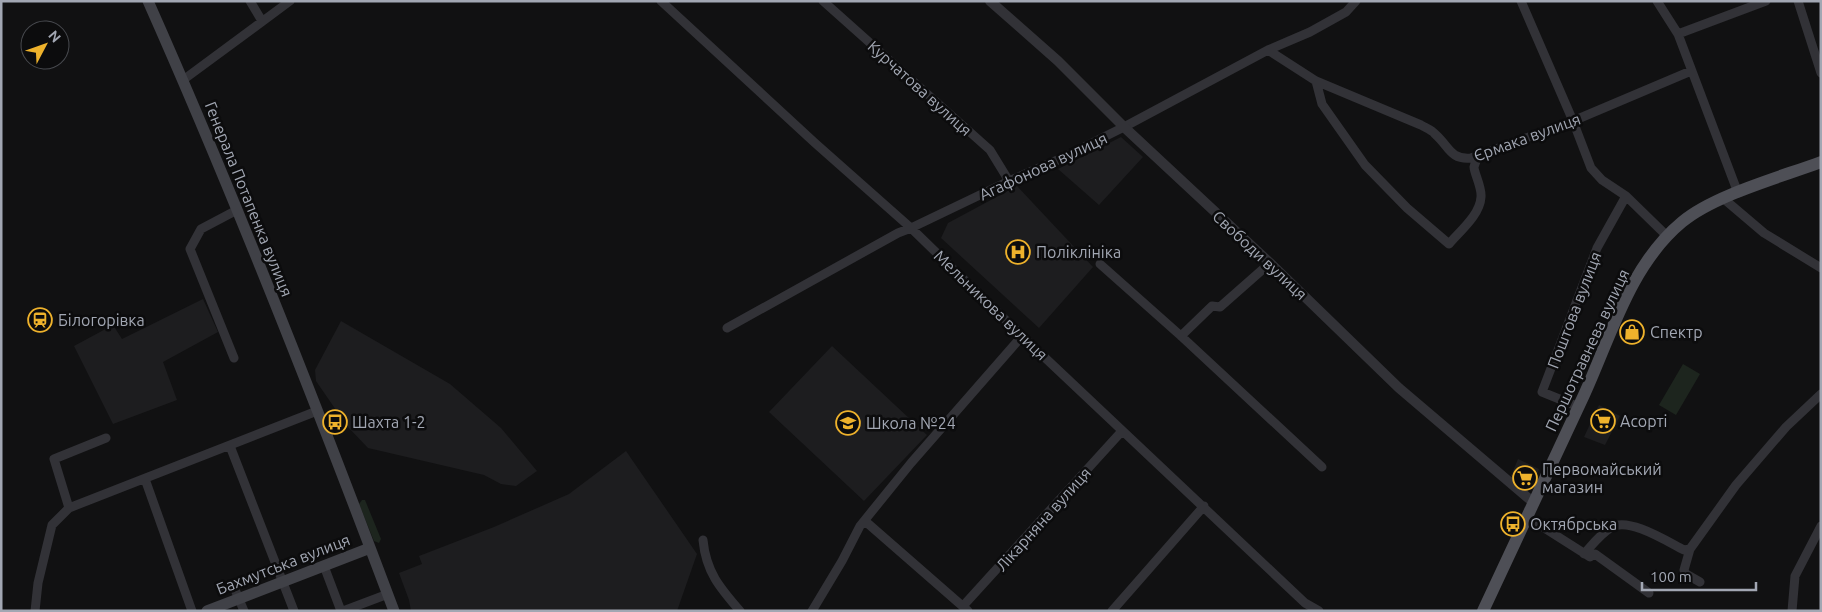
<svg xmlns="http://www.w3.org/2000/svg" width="1822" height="612" font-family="Ubuntu,sans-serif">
  <rect width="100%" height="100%" fill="#111112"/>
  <path fill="#1d1d1f" d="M 1121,137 L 1143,157 L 1099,205 L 1058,169 Z
    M 1017,186 L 1093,267 L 1039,328 L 941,238 L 948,223 Z
    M 203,299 L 218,332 L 163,362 L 177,400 L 113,424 L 74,346 L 113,325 L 122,339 Z
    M 341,321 L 450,384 L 501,428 L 537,471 L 516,486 L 501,484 L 484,475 L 368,448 L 347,426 L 316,381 L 315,370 Z
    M 832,346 L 927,435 L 864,501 L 769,412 Z
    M 1599,405 L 1620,416 L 1605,445 L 1584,437 Z
    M 626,451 L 697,554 L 677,611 L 411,611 L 409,600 L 399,573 L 422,564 L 419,556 L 494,527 L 569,494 Z
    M 1518,459 L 1539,469 L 1532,489 L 1528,490 L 1511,476 Z"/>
  <path fill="#1d251e" d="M 1683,364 L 1700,374 L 1676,415 L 1659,405 Z
    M 362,500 L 365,500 L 381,539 L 379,543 L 374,541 L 359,504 Z"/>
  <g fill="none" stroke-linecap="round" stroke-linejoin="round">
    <path stroke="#323237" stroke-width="9" d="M 250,1 L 262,21
      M 661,1 L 815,143 L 911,228 L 1022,336 L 1305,603 L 1319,611
      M 823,1 L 990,150 L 1009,181
      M 1521,1 L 1573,121 L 1591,168 L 1602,180 L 1626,196 L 1667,236
      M 1657,1 L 1678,34 L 1738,193
      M 1798,1 L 1821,73
      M 1678,34 L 1766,1
      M 1268,50 L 1316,81 L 1421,125 C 1426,128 1432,130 1435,134 C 1449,146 1450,160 1471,158 L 1573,121 L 1691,71
      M 183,80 L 290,1
      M 1316,81 L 1322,104 L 1365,165 L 1407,208 L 1449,244 C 1460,231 1480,215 1481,197 C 1482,187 1474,173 1474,167 C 1475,163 1477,159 1478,156
      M 1724,199 L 1764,233 L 1821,268
      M 1100,264 L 1181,336 L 1322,467
      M 727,328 L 898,233 L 911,228 L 1009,181 L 1060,159 L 1124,127 L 1268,50 L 1310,32 L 1346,12 L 1356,1
      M 1181,336 L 1212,306 L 1220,307 L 1270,263
      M 234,358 L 190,249 L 201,229 L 237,210
      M 1579,407 L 1542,392 L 1597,248 L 1626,196
      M 230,446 L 294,611
      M 145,479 L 192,611
      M 69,508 L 54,459 L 106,438
      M 1527,517 L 1590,557 L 1595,554 L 1649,593
      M 865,521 L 968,611
      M 703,540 C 706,572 720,588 740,611
      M 1584,554 C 1592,545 1601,533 1612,527 C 1629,517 1668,542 1684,550 L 1690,549
      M 324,566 L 341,611
      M 1700,582 L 1686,574 L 1684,570 L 1690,549 L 1736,485 L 1786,427 L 1821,394
      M 236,592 L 244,611
      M 963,606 L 1122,431
      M 35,611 L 38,583 L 52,525 L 69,508 L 317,411
      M 343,611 L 388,594
      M 812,611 L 842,561 L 860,526 L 911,463 L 1022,336
      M 1112,611 L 1204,506
      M 1792,611 L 1795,576 L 1821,526"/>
    <path stroke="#323237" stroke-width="10" d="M 990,1 L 1058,61 L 1124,127 L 1270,263 L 1399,388 L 1534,503"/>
    <path stroke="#404147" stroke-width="11" d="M 148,1 C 237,201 317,406 394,611
      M 207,611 L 370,548"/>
    <path stroke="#4e4f56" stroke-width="12" d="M 1483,611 C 1517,539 1551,467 1584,395 C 1611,336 1630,265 1682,222 C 1714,195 1781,177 1821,162"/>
  </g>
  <defs>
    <g id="hospital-ring" transform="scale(1.25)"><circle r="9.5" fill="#0c0c0d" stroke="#eeb22c" stroke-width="1.5"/><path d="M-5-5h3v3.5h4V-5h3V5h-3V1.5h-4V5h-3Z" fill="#eeb22c"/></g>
    <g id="station-ring" transform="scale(1.25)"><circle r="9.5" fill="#0c0c0d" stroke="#eeb22c" stroke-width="1.5"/><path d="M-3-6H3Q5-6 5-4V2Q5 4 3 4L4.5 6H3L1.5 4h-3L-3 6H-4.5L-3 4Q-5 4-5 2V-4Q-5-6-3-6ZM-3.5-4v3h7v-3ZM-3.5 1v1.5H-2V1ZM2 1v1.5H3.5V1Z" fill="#eeb22c"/></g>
    <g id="shop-ring" transform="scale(1.25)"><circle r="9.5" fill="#0c0c0d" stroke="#eeb22c" stroke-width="1.5"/><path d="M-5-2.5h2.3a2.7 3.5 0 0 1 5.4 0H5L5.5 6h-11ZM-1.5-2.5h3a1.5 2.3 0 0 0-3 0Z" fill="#eeb22c"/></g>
    <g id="supermarket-ring" transform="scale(1.25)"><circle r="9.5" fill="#0c0c0d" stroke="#eeb22c" stroke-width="1.5"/><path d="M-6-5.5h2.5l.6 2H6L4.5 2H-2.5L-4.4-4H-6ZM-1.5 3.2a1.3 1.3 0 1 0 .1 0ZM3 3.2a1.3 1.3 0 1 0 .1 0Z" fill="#eeb22c"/></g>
    <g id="bus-ring" transform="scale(1.25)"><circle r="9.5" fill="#0c0c0d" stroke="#eeb22c" stroke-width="1.5"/><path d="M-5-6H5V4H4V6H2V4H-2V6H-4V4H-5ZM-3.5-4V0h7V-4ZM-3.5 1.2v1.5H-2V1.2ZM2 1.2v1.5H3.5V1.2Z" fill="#eeb22c"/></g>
    <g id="school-ring" transform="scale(1.25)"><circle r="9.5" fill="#0c0c0d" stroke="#eeb22c" stroke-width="1.5"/><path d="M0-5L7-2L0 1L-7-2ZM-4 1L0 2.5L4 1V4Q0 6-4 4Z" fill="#eeb22c"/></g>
  </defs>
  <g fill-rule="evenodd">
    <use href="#hospital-ring" x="1018" y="252"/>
    <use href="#station-ring" x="40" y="320"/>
    <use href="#shop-ring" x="1632" y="332"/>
    <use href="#supermarket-ring" x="1603" y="421"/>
    <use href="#bus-ring" x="335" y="422"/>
    <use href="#school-ring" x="848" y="423"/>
    <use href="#supermarket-ring" x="1525" y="478"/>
    <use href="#bus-ring" x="1513" y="524"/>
  </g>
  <g text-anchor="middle" stroke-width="5" stroke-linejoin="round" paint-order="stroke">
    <g font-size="16" fill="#a2a7b3" stroke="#0c0c0d">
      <text transform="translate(920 88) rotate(42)" y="6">Курчатова вулиця</text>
      <text transform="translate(1527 137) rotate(-20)" y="6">Єрмака вулиця</text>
      <text transform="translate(1043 166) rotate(-25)" y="6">Агафонова вулиця</text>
      <text transform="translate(249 199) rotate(68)" y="6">Генерала Потапенка вулиця</text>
      <text transform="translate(1260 255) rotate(43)" y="6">Свободи вулиця</text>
      <text transform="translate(991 305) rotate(44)" y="6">Мельникова вулиця</text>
      <text transform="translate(1574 310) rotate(-69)" y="6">Поштова вулиця</text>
      <text transform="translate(1587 350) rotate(-65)" y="6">Першотравнева вулиця</text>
      <text transform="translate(1043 519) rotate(-48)" y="6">Лікарняна вулиця</text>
      <text transform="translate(283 564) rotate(-21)" y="6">Бахмутська вулиця</text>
    </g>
    <g font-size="16" fill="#a2a7b3" stroke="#0c0c0d" text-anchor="start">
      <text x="1036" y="258">Поліклініка</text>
      <text x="58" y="326">Білогорівка</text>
      <text x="1650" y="338">Спектр</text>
      <text x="1620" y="427">Асорті</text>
      <text x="352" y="428">Шахта 1-2</text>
      <text x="866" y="429">Школа №24</text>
      <text x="1542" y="475">Первомайський<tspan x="1542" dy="18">магазин</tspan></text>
      <text x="1530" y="530">Октябрська</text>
    </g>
  </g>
  <rect width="1822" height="612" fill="none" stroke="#a2a7b3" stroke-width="5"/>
  <g transform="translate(45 45) rotate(49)"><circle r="24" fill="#0c0c0d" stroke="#484a4f"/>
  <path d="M0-4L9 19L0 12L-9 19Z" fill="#eeb22c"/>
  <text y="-8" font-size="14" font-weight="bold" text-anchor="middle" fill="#a2a7b3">N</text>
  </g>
  <path d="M1642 582v8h114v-8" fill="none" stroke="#a2a7b3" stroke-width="2.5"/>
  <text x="1650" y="582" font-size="15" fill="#a2a7b3" stroke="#0c0c0d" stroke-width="4" paint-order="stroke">100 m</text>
</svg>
